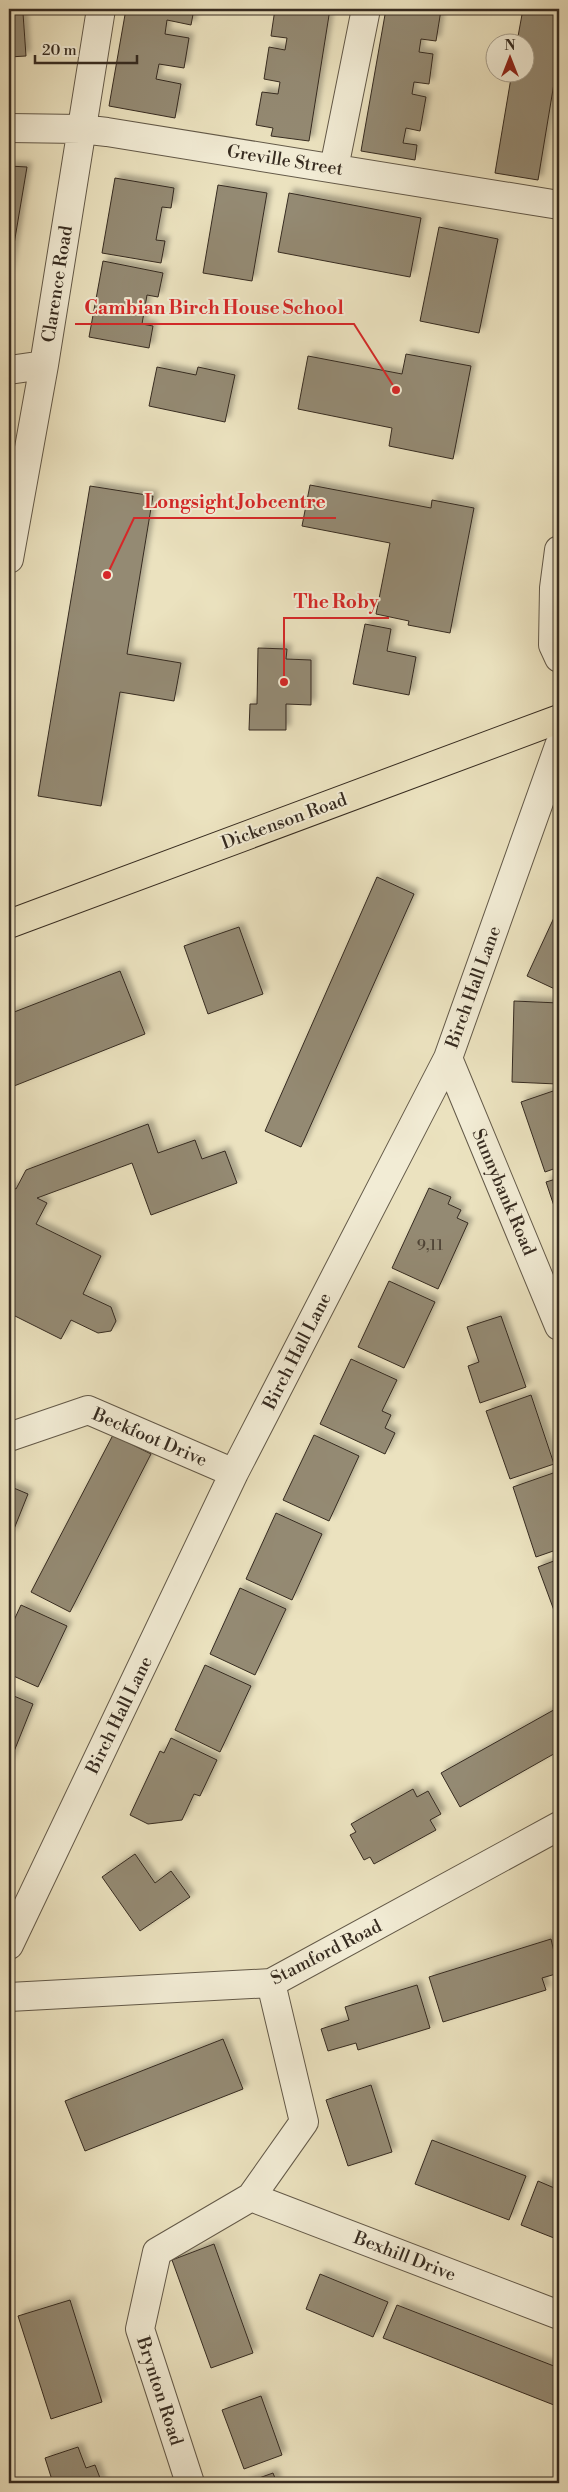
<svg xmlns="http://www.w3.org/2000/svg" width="568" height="2492" font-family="'Libre Bodoni',serif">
  <defs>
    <filter id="shadow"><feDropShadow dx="4.5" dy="-4.5" stdDeviation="2.5" flood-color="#0004"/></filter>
  </defs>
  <rect width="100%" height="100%" fill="#ebe2bf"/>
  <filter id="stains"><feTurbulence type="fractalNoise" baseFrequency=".004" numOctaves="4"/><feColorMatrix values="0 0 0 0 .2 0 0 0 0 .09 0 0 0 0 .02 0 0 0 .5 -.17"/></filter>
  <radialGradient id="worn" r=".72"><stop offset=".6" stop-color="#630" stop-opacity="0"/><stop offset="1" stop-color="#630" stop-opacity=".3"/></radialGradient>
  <path fill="#948a73" stroke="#362b20" filter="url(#shadow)" d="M 9,9 L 36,9 L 36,12 L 23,13 L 26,56 L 9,57 Z
    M 126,9 L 194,9 L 191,25 L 167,20 L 165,34 L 189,38 L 184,68 L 159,64 L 156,79 L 181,84 L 175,118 L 109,106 Z
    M 275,9 L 330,9 L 309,141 L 271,136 L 273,128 L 256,125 L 262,92 L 278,94 L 280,82 L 264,79 L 269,47 L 285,50 L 287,38 L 271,36 Z
    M 386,9 L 441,10 L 436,41 L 421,39 L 419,52 L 433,54 L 429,84 L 414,82 L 412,94 L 426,97 L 420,131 L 406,128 L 403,143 L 417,145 L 415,160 L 361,151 Z
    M 523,9 L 559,9 L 559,53 L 538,180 L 495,173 L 512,72 L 526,72 L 526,42 L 517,42 Z
    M 9,166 L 27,167 L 9,274 Z
    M 115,178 L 174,188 L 171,208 L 162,207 L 156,240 L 165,241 L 161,263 L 102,253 Z
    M 218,185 L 267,193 L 252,281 L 203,273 Z
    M 289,193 L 421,218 L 410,277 L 278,252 Z
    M 439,227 L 498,239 L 479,333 L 420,321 Z
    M 103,261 L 163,273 L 158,297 L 147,295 L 142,324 L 153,326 L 149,348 L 89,337 Z
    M 406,354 L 471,366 L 453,459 L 389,446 L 392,428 L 298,409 L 308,356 L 402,374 Z
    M 157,367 L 196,375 L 198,367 L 235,375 L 225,422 L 149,406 Z
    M 310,485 L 431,508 L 432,500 L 474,508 L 450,633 L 408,625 L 409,621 L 376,614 L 390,543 L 302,526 Z
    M 90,486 L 153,496 L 127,654 L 181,663 L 174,701 L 120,692 L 101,806 L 38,796 Z
    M 365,624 L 391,629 L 387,651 L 416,657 L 409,695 L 353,684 Z
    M 258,648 L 287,649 L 286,659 L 311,660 L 311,705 L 286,704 L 286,730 L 249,730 L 250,704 L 257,704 Z
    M 377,877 L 414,894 L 301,1147 L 265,1131 Z
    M 558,909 L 559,909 L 559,991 L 527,976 Z
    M 239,927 L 263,994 L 208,1014 L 184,946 Z
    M 120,971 L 145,1034 L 9,1088 L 9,1014 Z
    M 514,1001 L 559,1003 L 557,1084 L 512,1082 Z
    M 559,1089 L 559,1167 L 545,1172 L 521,1102 Z
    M 148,1124 L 158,1153 L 195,1140 L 202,1159 L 225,1151 L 237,1183 L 151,1215 L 132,1163 L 37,1198 L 47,1203 L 36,1224 L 101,1256 L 83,1294 L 111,1307 L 116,1321 L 111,1331 L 98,1333 L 71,1320 L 61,1339 L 9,1313 L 9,1185 L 16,1189 L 26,1170 Z
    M 559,1178 L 559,1221 L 546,1182 Z
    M 429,1188 L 451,1197 L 448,1204 L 461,1210 L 457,1218 L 468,1223 L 438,1289 L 392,1268 Z
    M 389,1281 L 435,1302 L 404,1368 L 358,1347 Z
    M 501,1316 L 526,1387 L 480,1403 L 468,1366 L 479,1362 L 467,1327 Z
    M 351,1359 L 397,1380 L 382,1411 L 391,1415 L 385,1428 L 395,1433 L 385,1454 L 320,1424 Z
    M 531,1395 L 554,1464 L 510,1479 L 486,1411 Z
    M 113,1435 L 151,1454 L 70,1612 L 31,1592 Z
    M 314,1435 L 359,1456 L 329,1521 L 283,1500 Z
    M 559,1471 L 559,1549 L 536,1557 L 513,1487 Z
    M 9,1486 L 28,1494 L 12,1534 L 9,1533 Z
    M 276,1513 L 322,1534 L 292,1600 L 246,1579 Z
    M 559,1559 L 559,1624 L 538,1567 Z
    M 240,1588 L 286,1609 L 255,1675 L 210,1654 Z
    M 21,1605 L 67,1626 L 38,1687 L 9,1674 L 9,1631 Z
    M 205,1665 L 251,1686 L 220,1752 L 175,1730 Z
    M 9,1694 L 33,1704 L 9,1764 Z
    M 559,1707 L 559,1751 L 460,1807 L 441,1773 Z
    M 171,1738 L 217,1760 L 200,1796 L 194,1794 L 182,1820 L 148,1824 L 130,1815 L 160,1751 L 164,1753 Z
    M 413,1789 L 417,1797 L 428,1791 L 441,1814 L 430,1820 L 436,1830 L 374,1864 L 370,1857 L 364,1860 L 350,1835 L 356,1832 L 351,1824 Z
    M 135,1854 L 155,1883 L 171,1871 L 190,1897 L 140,1931 L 102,1877 Z
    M 551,1939 L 559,1973 L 542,1978 L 546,1990 L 443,2022 L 429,1977 Z
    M 417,1985 L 430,2028 L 358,2050 L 356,2043 L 328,2051 L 321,2029 L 349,2020 L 345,2007 Z
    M 223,2039 L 243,2089 L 85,2151 L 65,2101 Z
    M 371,2085 L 392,2152 L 348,2166 L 326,2100 Z
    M 432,2140 L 526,2176 L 509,2220 L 415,2184 Z
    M 538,2181 L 559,2190 L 559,2240 L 521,2225 Z
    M 214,2244 L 253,2353 L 211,2368 L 172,2260 Z
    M 320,2274 L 388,2302 L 373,2337 L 306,2309 Z
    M 70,2300 L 102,2402 L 51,2419 L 18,2316 Z
    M 397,2305 L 559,2368 L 559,2407 L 383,2338 Z
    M 261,2396 L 282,2455 L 244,2469 L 222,2410 Z
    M 78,2447 L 86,2468 L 95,2465 L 102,2483 L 53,2483 L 45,2458 Z
    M 273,2473 L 277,2483 L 245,2483 Z"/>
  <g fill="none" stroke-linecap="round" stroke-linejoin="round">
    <g stroke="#635948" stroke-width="30">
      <path id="minor" d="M 9,128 L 81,129 L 107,132 L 559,205
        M 334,168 L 366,9
        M 9,370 L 44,365
        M 559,550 L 554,588 L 553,645 L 559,658
        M 9,559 L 44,365 L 101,9
        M 448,1058 L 559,1326
        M 9,1437 L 88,1410 L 234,1473
        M 9,1945 L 234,1473 L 448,1058 L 559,746
        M 9,1997 L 271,1983 L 559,1826
        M 251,2197 L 559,2315
        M 190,2483 L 140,2329 L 157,2252 L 251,2197 L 304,2122 L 271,1983"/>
    </g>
    <g stroke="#362b20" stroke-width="30">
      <path id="trunk" d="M 9,924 L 559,719"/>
    </g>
    <use href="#minor" stroke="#f2ecd5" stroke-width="28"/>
    <use href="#trunk" stroke="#ebe2bf" stroke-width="28"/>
  </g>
  <g text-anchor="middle" stroke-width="4" stroke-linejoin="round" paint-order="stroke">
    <g font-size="15" fill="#4e4335">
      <text x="430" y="1250">9,11</text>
    </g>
    <g font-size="18" fill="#362b20" stroke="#f2ecd5">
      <text transform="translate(285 160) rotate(9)" y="6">Greville Street</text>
      <text transform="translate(57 284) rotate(-81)" y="6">Clarence Road</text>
      <text transform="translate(284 821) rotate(-20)" y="6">Dickenson Road</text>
      <text transform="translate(473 987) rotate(-70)" y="6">Birch Hall Lane</text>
      <text transform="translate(504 1192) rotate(67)" y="6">Sunnybank Road</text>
      <text transform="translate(297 1351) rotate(-63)" y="6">Birch Hall Lane</text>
      <text transform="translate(150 1437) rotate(23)" y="6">Beckfoot Drive</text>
      <text transform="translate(119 1715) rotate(-64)" y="6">Birch Hall Lane</text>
      <text transform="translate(326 1952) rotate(-27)" y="6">Stamford Road</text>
      <text transform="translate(405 2256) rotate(21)" y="6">Bexhill Drive</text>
      <text transform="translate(160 2391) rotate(72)" y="6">Brynton Road</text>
    </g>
  </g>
  <path fill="none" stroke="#d62828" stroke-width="2" d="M396 390L354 324H75M107 575L134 518H336M284 682L284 618H389"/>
  <g fill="#d62828" stroke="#f2ecd5" stroke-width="2">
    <circle cx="396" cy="390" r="5"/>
    <circle cx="107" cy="575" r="5"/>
    <circle cx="284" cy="682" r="5"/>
  </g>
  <g font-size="19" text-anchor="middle" font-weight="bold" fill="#d62828" stroke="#f2ecd5" stroke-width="4" stroke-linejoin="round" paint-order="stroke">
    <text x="214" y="314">Cambian Birch House School</text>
    <text x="235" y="508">Longsight Jobcentre</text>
    <text x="336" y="608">The Roby</text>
  </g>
  <rect width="568" height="2492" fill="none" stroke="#ebe2bf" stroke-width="30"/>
  <rect x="10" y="10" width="548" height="2472" fill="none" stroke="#362b20" stroke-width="2.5"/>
  <rect x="15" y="15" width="538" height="2462" fill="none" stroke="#362b20"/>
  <g transform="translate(510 58)"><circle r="24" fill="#f2ecd5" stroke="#a79f8d"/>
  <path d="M0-4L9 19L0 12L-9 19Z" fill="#8f2418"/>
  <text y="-8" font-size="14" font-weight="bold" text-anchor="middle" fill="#362b20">N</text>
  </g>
  <path d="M35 55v8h102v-8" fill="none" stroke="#362b20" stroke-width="2.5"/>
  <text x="42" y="55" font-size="15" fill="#362b20" stroke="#f2ecd5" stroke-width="4" paint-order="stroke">20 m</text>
  <rect width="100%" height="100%" filter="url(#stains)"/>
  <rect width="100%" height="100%" fill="url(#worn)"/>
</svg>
